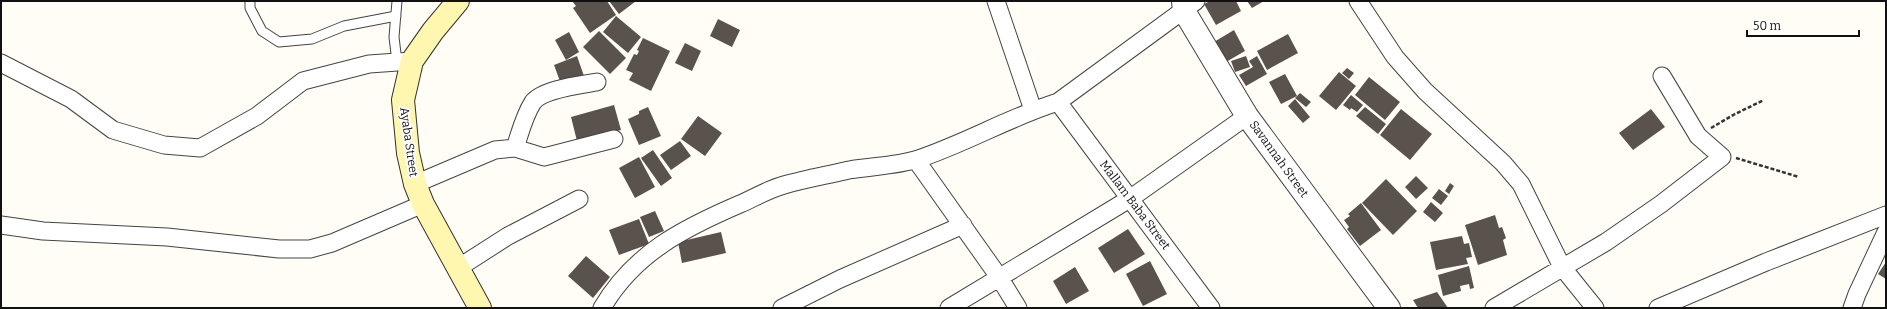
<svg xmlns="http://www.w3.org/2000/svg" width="1887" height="309" font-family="Bitter,serif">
  <rect width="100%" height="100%" fill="#fffdf5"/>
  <path fill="#5a524d" d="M 572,1 L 607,1 L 616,15 L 590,33 L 573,8 L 576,6 Z
    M 609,1 L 636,1 L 619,14 Z
    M 1210,1 L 1236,1 L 1241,11 L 1216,25 L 1204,4 Z
    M 1247,1 L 1264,1 L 1252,8 Z
    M 616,16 L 641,37 L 628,53 L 603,32 Z
    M 718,19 L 740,30 L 732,47 L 710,36 Z
    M 1234,30 L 1245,51 L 1226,62 L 1214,42 Z
    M 599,31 L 626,58 L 610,74 L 583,47 Z
    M 569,32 L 579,52 L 566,60 L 555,40 Z
    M 1288,34 L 1298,53 L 1267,70 L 1257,51 Z
    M 643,38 L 670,51 L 651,91 L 629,80 L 633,73 L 626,70 L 634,54 L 637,55 L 639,51 L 637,50 Z
    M 685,43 L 701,51 L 692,71 L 675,63 Z
    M 577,56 L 584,76 L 561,84 L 554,65 Z
    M 1246,56 L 1250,67 L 1235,72 L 1231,61 Z
    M 1257,56 L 1267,74 L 1246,86 L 1239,75 L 1253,67 L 1249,61 Z
    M 1347,68 L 1354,73 L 1349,79 L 1342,73 Z
    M 1339,72 L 1356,86 L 1336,110 L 1319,96 Z
    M 1285,74 L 1297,96 L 1281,104 L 1269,82 Z
    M 1369,77 L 1400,102 L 1385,120 L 1355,95 Z
    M 1300,93 L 1311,102 L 1306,107 L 1295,98 Z
    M 1351,95 L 1363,105 L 1357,112 L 1351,108 L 1350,110 L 1343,105 Z
    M 1295,99 L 1310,117 L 1303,123 L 1288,106 Z
    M 614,105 L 621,130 L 577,141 L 571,117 Z
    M 648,107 L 661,136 L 639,145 L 628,119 L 639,114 L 639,111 Z
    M 1365,107 L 1386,124 L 1378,134 L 1356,116 Z
    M 1401,109 L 1432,134 L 1410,160 L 1380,135 Z
    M 1651,109 L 1665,127 L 1633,150 L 1619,133 Z
    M 698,116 L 722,133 L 705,156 L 681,139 Z
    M 680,141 L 691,156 L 671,170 L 660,155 Z
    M 653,150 L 672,178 L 661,186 L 641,158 Z
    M 639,157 L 655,187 L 635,198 L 619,168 Z
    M 1416,176 L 1428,188 L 1416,199 L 1405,187 Z
    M 1386,179 L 1417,211 L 1393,235 L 1362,203 Z
    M 1450,183 L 1454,186 L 1449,194 L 1445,191 Z
    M 1439,189 L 1448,196 L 1441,205 L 1432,198 Z
    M 1431,202 L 1443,213 L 1435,222 L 1423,212 Z
    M 1361,203 L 1381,230 L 1360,246 L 1347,229 L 1349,227 L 1344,220 L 1350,216 L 1348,214 Z
    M 655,211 L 664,231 L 649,237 L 640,217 Z
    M 1495,215 L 1499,228 L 1502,227 L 1506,238 L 1503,240 L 1507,255 L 1478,265 L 1465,225 Z
    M 639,219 L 649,244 L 619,255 L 609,230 Z
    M 1128,229 L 1145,254 L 1114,273 L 1098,248 Z
    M 721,232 L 726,253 L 682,263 L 678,242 Z
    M 1462,236 L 1464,244 L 1469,243 L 1472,257 L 1466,258 L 1468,264 L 1436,270 L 1430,242 Z
    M 586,256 L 610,277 L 593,298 L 568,276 Z
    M 1150,261 L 1167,294 L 1143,306 L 1126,274 Z
    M 1886,262 L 1886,279 L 1878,274 Z
    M 1469,266 L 1474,288 L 1470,289 L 1469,284 L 1460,286 L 1461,291 L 1443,296 L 1438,275 Z
    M 1075,267 L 1089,291 L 1066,304 L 1053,281 Z
    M 1437,292 L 1448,308 L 1418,308 L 1413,300 Z"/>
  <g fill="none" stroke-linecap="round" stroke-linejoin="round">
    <g stroke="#444" stroke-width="11">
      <path id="service" d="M 250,1 L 250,8 L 262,31 L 279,42 L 312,39 L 344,26 L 396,16
        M 397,1 L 394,37 L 397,62"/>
    </g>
    <g stroke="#444" stroke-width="19">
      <path id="minor" d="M 996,1 L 1033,110
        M 1358,1 L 1395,57 L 1425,91 L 1503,163 L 1521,184 L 1562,267 L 1595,308
        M 1,63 L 71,99 L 113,130 L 164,145 L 200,148 L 257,116 L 303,81 L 369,64 L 412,61
        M 1058,102 L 1211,308
        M 515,148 C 520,133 524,116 533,102 C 543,89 580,85 597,82
        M 916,160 L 999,277 L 1018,308
        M 415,184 L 495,150 L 515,148 L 544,157 L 614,139
        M 1,225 L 43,231 L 167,237 L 279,249 L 310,249 L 332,243 L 423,204
        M 458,268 L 508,236 L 579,199
        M 602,308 C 634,253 684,228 740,204 C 754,198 769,189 784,185 C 805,179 828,175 849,170 C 872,166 896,166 918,159 C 966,143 1010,117 1058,102 L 1196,1
        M 782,308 L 840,279 L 963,225
        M 949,308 L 1131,198 L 1247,116
        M 1494,308 L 1606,242 L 1661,204 L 1722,157 L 1698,136 L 1662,76
        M 1658,308 L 1766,262 L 1886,215
        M 1852,308 L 1857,294 L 1886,232"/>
    </g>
    <g stroke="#444" stroke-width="24">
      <path id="tertiary" d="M 1183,1 L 1184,11 L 1247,116 L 1389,308"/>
    </g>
    <g stroke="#333" stroke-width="24">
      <path id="secondary" d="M 458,1 L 433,31 L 412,61 L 403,100 L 408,153 L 415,184 L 423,204 L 480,308"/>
    </g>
    <path stroke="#333" stroke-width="2.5" stroke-dasharray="4 2" stroke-linecap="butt" d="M 1711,128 L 1735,114 L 1764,100
      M 1736,158 L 1799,177"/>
    <use href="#service" stroke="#fff" stroke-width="9"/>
    <use href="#minor" stroke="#fff" stroke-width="17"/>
    <use href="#tertiary" stroke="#fff" stroke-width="22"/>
    <use href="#secondary" stroke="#fff6b0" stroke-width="22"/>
  </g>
  <g text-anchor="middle" stroke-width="4" stroke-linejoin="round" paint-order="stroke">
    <g font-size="12" fill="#111" stroke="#fff">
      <text transform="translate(409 142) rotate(82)" y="4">Ayaba Street</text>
      <text transform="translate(1279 159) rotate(54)" y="4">Savannah Street</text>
      <text transform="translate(1135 205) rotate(53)" y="4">Mallam Baba Street</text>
    </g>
  </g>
  <rect width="1887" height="309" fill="none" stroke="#111111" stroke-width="4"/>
  <path d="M1747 30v6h112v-6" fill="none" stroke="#111111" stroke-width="2"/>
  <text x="1753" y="30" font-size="12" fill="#111111" stroke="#ffffff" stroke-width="3" paint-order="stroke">50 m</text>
</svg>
